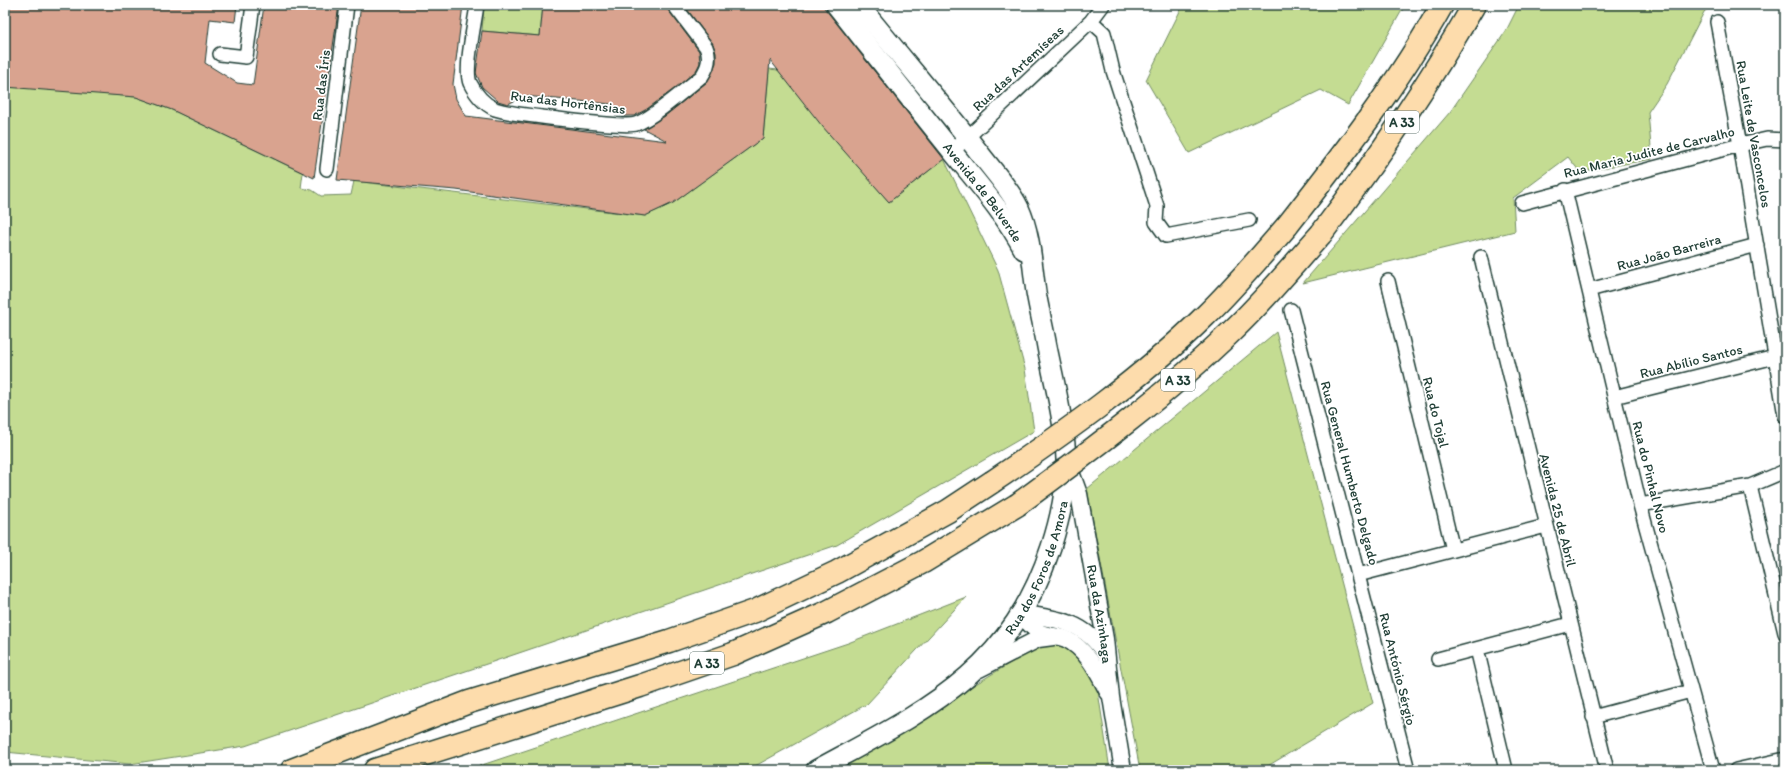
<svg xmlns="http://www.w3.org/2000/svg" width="1790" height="775" font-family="Itim,sans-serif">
  <rect width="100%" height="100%" fill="#fff"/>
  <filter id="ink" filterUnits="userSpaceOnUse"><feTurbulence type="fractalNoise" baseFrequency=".025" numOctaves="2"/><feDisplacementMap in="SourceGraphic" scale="8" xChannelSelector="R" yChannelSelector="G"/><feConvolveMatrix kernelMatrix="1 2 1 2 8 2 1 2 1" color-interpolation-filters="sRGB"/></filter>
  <g filter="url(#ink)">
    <path fill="#c4dc92" stroke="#728c63" d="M 484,5 L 543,5 L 540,36 L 482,31 Z
      M 1183,5 L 1405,5 L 1348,105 L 1321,90 L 1189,153 L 1146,80 Z
      M 1519,5 L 1712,5 L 1704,12 L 1667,84 L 1648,112 L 1652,159 L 1580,172 L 1568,157 L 1513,198 L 1515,231 L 1303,283 L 1450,112 L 1506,31 Z
      M 769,69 L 778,70 L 889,202 L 944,159 L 998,270 L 1025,369 L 1034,431 L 837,545 L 245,746 L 130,764 L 5,752 L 5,85 L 136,97 L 172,110 L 303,173 L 301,188 L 312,190 L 321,196 L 351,195 L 354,181 L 645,216 L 673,203 L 763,138 Z
      M 1276,332 L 1373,703 L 1261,770 L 1140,770 L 1087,489 Z
      M 966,597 L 867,704 L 748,770 L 467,770 L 848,643 Z
      M 1049,643 L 1068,646 L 1097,685 L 1110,770 L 834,770 L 1035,648 Z"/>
    <path fill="#d9a38f" stroke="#1f3d34" d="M 5,5 L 237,5 L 235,22 L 210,19 L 205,63 L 237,83 L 253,85 L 264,5 L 339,5 L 314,178 L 172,110 L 136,97 L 5,87 Z
      M 361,5 L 463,5 L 453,84 L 456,99 L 466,116 L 667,141 L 644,129 L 665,116 L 707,82 L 716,63 L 716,53 L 713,44 L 684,5 L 822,5 L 944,159 L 889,202 L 822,126 L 770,60 L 763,138 L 673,203 L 645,216 L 456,190 L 337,180 Z
      M 543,5 L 666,5 L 668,10 L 699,51 L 700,63 L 696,71 L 674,89 L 647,109 L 634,116 L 622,116 L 611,104 L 524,96 L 508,104 L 498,101 L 482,87 L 476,73 L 482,31 L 540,36 Z"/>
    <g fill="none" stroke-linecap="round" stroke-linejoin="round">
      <g stroke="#1f3d34" stroke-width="16">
        <path id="minor" d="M 477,5 C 475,22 464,69 470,83 C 475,93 484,104 495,109 C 508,114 624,128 636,124 C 652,119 687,88 702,76 C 708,67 711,58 706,47 L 674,5
          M 1091,21 L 1104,33 L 1113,71 L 1157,206 L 1156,222 L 1166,236 L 1249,220
          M 1717,22 L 1740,145 L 1785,416
          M 220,54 L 246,57 L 253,5
          M 952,152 L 1091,21 L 1103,5
          M 327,169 L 347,5
          M 1565,190 L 1640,505 L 1713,770
          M 1522,203 L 1740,145 L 1767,139 L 1785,140
          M 1481,257 L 1607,770
          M 1388,281 L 1453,550
          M 1589,290 L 1757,245
          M 1291,310 L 1358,575 L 1546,526
          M 1614,397 L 1775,357
          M 1750,486 L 1785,633
          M 1640,505 L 1750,486 L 1785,471
          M 1358,575 L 1408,770
          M 1477,649 L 1506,770
          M 1438,659 L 1570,624
          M 1593,717 L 1691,691
          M 1736,770 L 1785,759"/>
      </g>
      <g stroke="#1f3d34" stroke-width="19">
        <g id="tertiary">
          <path id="s1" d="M 1067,461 L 1079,494 L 1105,639 L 1111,697 L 1123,770"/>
          <path d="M 1021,614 C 1026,620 1032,628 1039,632 C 1047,637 1057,635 1066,639 C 1087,649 1098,673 1108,692"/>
          <path d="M 1021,614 C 1057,618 1087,622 1106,656"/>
          <path d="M 979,669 L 1038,639 L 1053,637"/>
        </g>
      </g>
      <g stroke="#1f3d34" stroke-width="22">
        <g id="secondary">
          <path id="s2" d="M 836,5 C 874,53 912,102 951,150 C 978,184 1003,211 1024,250"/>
          <path id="s3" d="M 816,770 C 924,711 1010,673 1051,547 C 1060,519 1067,488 1066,459 C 1065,425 1054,381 1047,347 C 1044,329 1039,310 1036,292 C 1032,265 1031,234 1019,208 C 1010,189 994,172 981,155 C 942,104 899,55 859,5"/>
        </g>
      </g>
      <g stroke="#1f3d34" stroke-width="25">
        <path id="motorway" d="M 1287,226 C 1342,156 1398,84 1442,5
          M 1321,234 C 1377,160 1428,85 1474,5
          M 292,770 L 469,702 L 669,641 L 755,611 L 837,572 L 948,511 L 992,482
          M 375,770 L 640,686 L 733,654 L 827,612 L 923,562 L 1017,505"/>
      </g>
      <use href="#minor" stroke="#fff" stroke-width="13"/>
      <use href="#tertiary" stroke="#fff" stroke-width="16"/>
      <use href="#secondary" stroke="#fff" stroke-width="19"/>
      <use href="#motorway" stroke="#fddcac" stroke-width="22"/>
      <g stroke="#1f3d34" stroke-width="25" stroke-linecap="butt">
        <path id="motorway-bridge" d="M 992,482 C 1066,432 1141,379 1205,316 C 1234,288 1260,257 1287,226
          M 1017,505 C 1092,450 1166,395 1233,330 C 1265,300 1292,266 1321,234"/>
      </g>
      <use href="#motorway-bridge" stroke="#fddcac" stroke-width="22"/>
    </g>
  </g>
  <g text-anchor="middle" stroke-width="3.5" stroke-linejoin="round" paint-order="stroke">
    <g fill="#fff" stroke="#627771" stroke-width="1">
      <rect x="1385" y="111" width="34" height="22" rx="3"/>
      <rect x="1161" y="369" width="34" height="22" rx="3"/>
      <rect x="690" y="652" width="34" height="22" rx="3"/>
    </g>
    <g font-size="13" font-weight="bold" fill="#1f3d34">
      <text x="1402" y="127">A 33</text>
      <text x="1178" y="385">A 33</text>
      <text x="707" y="668">A 33</text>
    </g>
    <g font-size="14" fill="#1f3d34" stroke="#fff">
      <text transform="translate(1018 68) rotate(-43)" y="5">Rua das Artemíseas</text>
      <text transform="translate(321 85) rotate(-83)" y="5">Rua das Íris</text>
      <text transform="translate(568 102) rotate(7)" y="5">Rua das Hortênsias</text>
      <text transform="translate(1754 134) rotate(80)" y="5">Rua Leite de Vasconcelos</text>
      <text transform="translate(1649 152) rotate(-14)" y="5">Rua Maria Judite de Carvalho</text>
      <text dy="5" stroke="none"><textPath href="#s2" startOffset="238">Avenida de Belverde</textPath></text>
      <text transform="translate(1669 252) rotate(-15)" y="5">Rua João Barreira</text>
      <text transform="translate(1691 361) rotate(-14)" y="5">Rua Abílio Santos</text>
      <text transform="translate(1436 412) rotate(76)" y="5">Rua do Tojal</text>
      <text transform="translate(1350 473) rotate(75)" y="5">Rua General Humberto Delgado</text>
      <text transform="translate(1651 477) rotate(76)" y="5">Rua do Pinhal Novo</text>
      <text transform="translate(1558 510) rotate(76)" y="5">Avenida 25 de Abril</text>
      <text dy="5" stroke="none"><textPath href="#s3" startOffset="310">Rua dos Foros de Amora</textPath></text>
      <text dy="5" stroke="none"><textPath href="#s1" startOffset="157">Rua da Azinhaga</textPath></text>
      <text transform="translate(1398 669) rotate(76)" y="5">Rua António Sérgio</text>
    </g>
  </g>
  <rect width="1790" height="775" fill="none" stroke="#fff" stroke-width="20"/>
  <rect x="10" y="10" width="1770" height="755" fill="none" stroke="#1f3d34" stroke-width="1.5" filter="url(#ink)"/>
</svg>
